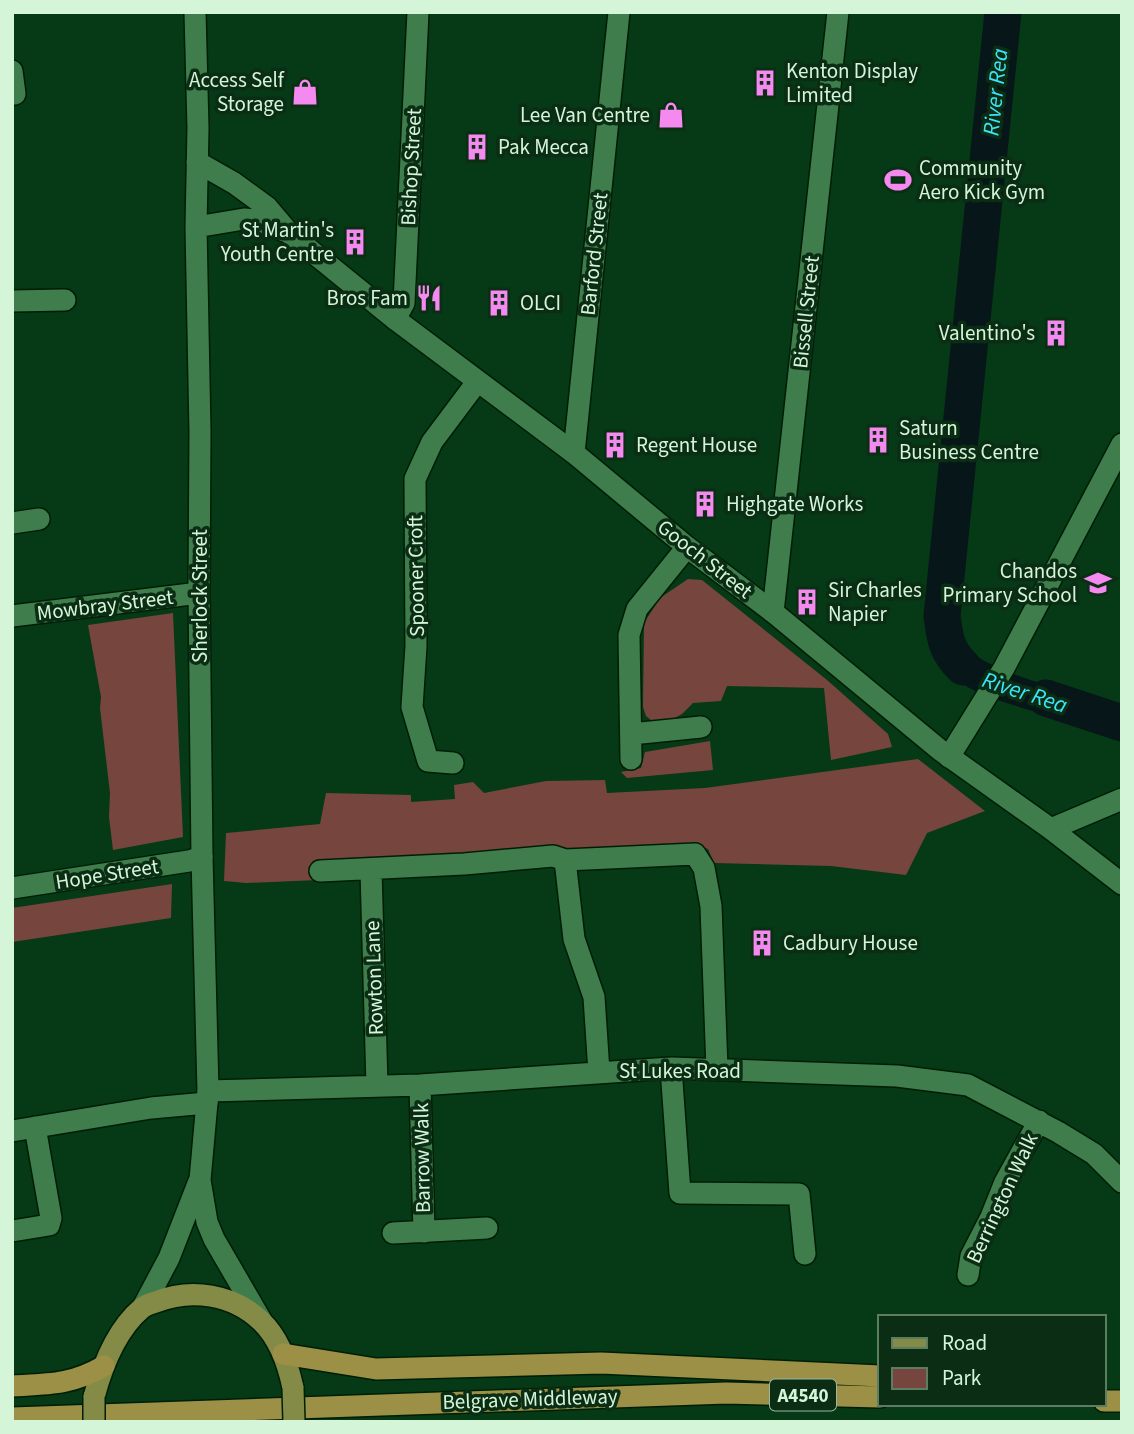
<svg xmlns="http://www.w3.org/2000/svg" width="1134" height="1434" font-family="'Source Sans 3',sans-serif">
  <rect width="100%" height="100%" fill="#063916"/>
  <path fill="#76453e" d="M 688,579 L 702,580 L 827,680 L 888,734 L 892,747 L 831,760 L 824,688 L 727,686 L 721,701 L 693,703 L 682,714 L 671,720 L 652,721 L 646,716 L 643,707 L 644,623 L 660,598 Z
    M 173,613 L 183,837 L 113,850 L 109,817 L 110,793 L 100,708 L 101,697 L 88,625 Z
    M 710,741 L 713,770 L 627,778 L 621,772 L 641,768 L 645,752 Z
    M 918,759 L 985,811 L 927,833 L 906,875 L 831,866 L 714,863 L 708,849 L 697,845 L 318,880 L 246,883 L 224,881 L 226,833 L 320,824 L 326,793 L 411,795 L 411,802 L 455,799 L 454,785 L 473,782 L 484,793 L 546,781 L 605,780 L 607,793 L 705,788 Z
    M 172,884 L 171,918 L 12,942 L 12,908 Z"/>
  <path fill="#071618" d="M 927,620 L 960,626 C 960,631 960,637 962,642 C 978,670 1066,690 1097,700 L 1088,726 C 1052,715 987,702 958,681 C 937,667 928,644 927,620 Z"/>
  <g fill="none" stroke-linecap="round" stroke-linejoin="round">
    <path stroke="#071618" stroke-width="37" d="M 963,667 C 946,650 945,639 942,616 L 1003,12
      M 1046,698 L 1122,723"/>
    <g stroke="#001e06" stroke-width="24">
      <path id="minor" d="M 12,71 L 15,94
        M 12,301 L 65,300
        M 395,319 L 404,303 L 418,12
        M 574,453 L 619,12
        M 12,523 L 39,519
        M 773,612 L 838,12
        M 12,616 L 199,593
        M 631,734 L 701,727
        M 949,757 L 1004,668 L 1122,444
        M 631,759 L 629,635 L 637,609 L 687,547
        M 453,763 L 428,761 L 412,707 L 416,646 L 415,479 L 432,442 L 477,382
        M 1051,829 L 1122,799
        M 565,860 L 574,939 L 594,997 L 599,1072
        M 371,870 L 377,1086
        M 320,871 L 464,864 L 553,856 L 565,860 L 695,854 L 704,868 L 711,906 L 717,1069
        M 12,888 L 189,861 L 202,857
        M 671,1068 L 680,1193 L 799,1194 L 805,1254
        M 420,1085 L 424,1232
        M 208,1091 L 420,1085 L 671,1068 L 897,1076 L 968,1085 L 1058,1132 L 1094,1154 L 1122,1182
        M 12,1131 L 151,1108 L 207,1103
        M 12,1231 L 49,1225 L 51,1218 L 35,1127
        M 393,1233 L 487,1228
        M 968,1275 L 971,1256 L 991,1217 L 1005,1182 L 1039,1121"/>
    </g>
    <g stroke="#001e06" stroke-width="24">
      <path id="tertiary" d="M 195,12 L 198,128 L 196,227 L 200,432 L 199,593 L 202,857 L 208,1091 L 200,1180 L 207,1222 L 214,1239 L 261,1320
        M 197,162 L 234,183 L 267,207 L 289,233 L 395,319 L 574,453 L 687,547 L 773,612 L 940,750 L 1051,829 L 1122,884
        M 196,227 L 244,219 L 256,220 L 287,232
        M 143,1307 L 169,1258 L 199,1181"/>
    </g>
    <g stroke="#001e06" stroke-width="24">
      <path id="primary" d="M 94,1397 C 102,1367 117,1329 142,1308 C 146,1305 152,1303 156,1302 C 191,1288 233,1294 261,1321 C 279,1338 288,1364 293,1388"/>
    </g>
    <g stroke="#001e06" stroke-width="24">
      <path id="trunk" d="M 283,1354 L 376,1369 L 601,1363 L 880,1376
        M 12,1386 C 49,1384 71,1385 104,1366
        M 1104,1401 L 1122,1401
        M 12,1418 L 726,1393 L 880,1397"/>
    </g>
    <use href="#minor" stroke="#3f7e4c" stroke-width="21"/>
    <use href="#tertiary" stroke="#3f7e4c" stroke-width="21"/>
    <use href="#primary" stroke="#848b47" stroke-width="21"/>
    <use href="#trunk" stroke="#9b9046" stroke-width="21"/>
    <g stroke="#001e06" stroke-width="24" stroke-linecap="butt">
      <path id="primary-bridge" d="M 293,1388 L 294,1422
        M 94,1397 L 94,1422"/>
    </g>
    <use href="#primary-bridge" stroke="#848b47" stroke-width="21"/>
  </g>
  <defs>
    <g id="building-bare" transform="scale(2.1)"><path d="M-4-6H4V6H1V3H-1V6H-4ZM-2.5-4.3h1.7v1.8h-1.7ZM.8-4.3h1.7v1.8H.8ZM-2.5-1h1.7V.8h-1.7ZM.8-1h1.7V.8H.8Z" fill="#f489f0" stroke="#0b2d13" stroke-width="2.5" paint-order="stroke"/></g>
    <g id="shop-bare" transform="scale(2.1)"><path d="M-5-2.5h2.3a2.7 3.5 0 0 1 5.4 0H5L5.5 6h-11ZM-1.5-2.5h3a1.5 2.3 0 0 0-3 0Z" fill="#f489f0" stroke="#0b2d13" stroke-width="2.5" paint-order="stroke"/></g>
    <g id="stadium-bare" transform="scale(2.1)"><path d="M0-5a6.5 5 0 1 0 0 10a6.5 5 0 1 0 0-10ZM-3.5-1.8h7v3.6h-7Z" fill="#f489f0" stroke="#0b2d13" stroke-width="2.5" paint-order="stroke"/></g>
    <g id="restaurant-bare" transform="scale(2.1)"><path d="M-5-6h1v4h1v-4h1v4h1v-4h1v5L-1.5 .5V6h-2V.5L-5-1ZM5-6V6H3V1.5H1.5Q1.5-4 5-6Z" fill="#f489f0" stroke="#0b2d13" stroke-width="2.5" paint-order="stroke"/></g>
    <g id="school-bare" transform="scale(2.1)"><path d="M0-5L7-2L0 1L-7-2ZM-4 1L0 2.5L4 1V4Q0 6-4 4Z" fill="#f489f0" stroke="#0b2d13" stroke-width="2.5" paint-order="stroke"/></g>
  </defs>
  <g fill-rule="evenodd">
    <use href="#building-bare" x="765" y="83"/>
    <use href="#shop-bare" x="305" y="92"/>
    <use href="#shop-bare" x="671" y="115"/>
    <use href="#building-bare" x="477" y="147"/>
    <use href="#stadium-bare" x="898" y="180"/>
    <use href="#building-bare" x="355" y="242"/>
    <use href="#restaurant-bare" x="429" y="298"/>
    <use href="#building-bare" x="499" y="303"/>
    <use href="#building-bare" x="1056" y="333"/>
    <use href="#building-bare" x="878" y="440"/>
    <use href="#building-bare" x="615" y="445"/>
    <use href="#building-bare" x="705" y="504"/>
    <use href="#school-bare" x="1098" y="583"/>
    <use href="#building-bare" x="807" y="602"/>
    <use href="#building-bare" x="762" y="943"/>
  </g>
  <g text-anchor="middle" stroke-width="7" stroke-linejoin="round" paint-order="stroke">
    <rect fill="#0b2d13" stroke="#98b99e" stroke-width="2" x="770" y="1379.5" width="66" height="31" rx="5"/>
    <g font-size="19" font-weight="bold" fill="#d5f5d9">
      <text x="803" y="1402">A4540</text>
    </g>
    <g font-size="21" fill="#d5f5d9" stroke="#0b2d13" text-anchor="start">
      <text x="786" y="78">Kenton Display<tspan x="786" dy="24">Limited</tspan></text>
      <text x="284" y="87" text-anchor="end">Access Self<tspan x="284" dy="24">Storage</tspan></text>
      <text x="650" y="122" text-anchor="end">Lee Van Centre</text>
      <text x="498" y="154">Pak Mecca</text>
      <text x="919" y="175">Community<tspan x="919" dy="24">Aero Kick Gym</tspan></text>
      <text x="334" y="237" text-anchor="end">St Martin's<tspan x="334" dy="24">Youth Centre</tspan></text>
      <text x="408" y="305" text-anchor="end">Bros Fam</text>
      <text x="520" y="310">OLCI</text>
      <text x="1035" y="340" text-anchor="end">Valentino's</text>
      <text x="899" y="435">Saturn<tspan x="899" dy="24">Business Centre</tspan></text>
      <text x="636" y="452">Regent House</text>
      <text x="726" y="511">Highgate Works</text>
      <text x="1077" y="578" text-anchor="end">Chandos<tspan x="1077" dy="24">Primary School</tspan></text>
      <text x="828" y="597">Sir Charles<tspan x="828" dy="24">Napier</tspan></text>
      <text x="783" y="950">Cadbury House</text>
    </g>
    <g font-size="21" fill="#d5f5d9" stroke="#0b2d13">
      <text transform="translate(411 167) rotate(-87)" y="7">Bishop Street</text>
      <text transform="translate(594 254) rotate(-84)" y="7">Barford Street</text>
      <text transform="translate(806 312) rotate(-84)" y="7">Bissell Street</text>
      <text transform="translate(705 559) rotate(38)" y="7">Gooch Street</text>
      <text transform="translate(416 576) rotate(-91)" y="7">Spooner Croft</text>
      <text transform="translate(200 596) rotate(-90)" y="7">Sherlock Street</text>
      <text transform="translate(105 605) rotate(-7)" y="7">Mowbray Street</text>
      <text transform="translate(107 874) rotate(-9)" y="7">Hope Street</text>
      <text transform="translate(374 978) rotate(-92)" y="7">Rowton Lane</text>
      <text x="680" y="1078">St Lukes Road</text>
      <text transform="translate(422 1158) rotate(-91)" y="7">Barrow Walk</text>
      <text transform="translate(1002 1198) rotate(-65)" y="7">Berrington Walk</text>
      <text transform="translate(530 1399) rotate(-2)" y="7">Belgrave Middleway</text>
    </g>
    <g font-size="23" font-style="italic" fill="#3de4fb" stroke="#0b2d13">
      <text transform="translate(995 92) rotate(-84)" y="8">River Rea</text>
      <text transform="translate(1025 692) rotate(18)" y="8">River Rea</text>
    </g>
  </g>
  <rect width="1134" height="1434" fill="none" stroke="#d5f5d9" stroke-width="28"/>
  <rect x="878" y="1315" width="228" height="91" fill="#0b2d13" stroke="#5c7d62" stroke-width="2"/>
  <rect x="892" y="1338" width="35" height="10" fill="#848b47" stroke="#5c7d62" stroke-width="2"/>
  <text x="942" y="1350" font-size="21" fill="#d5f5d9">Road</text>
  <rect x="892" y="1368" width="35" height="21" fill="#76453e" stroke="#5c7d62" stroke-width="2"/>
  <text x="942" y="1385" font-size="21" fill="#d5f5d9">Park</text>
</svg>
